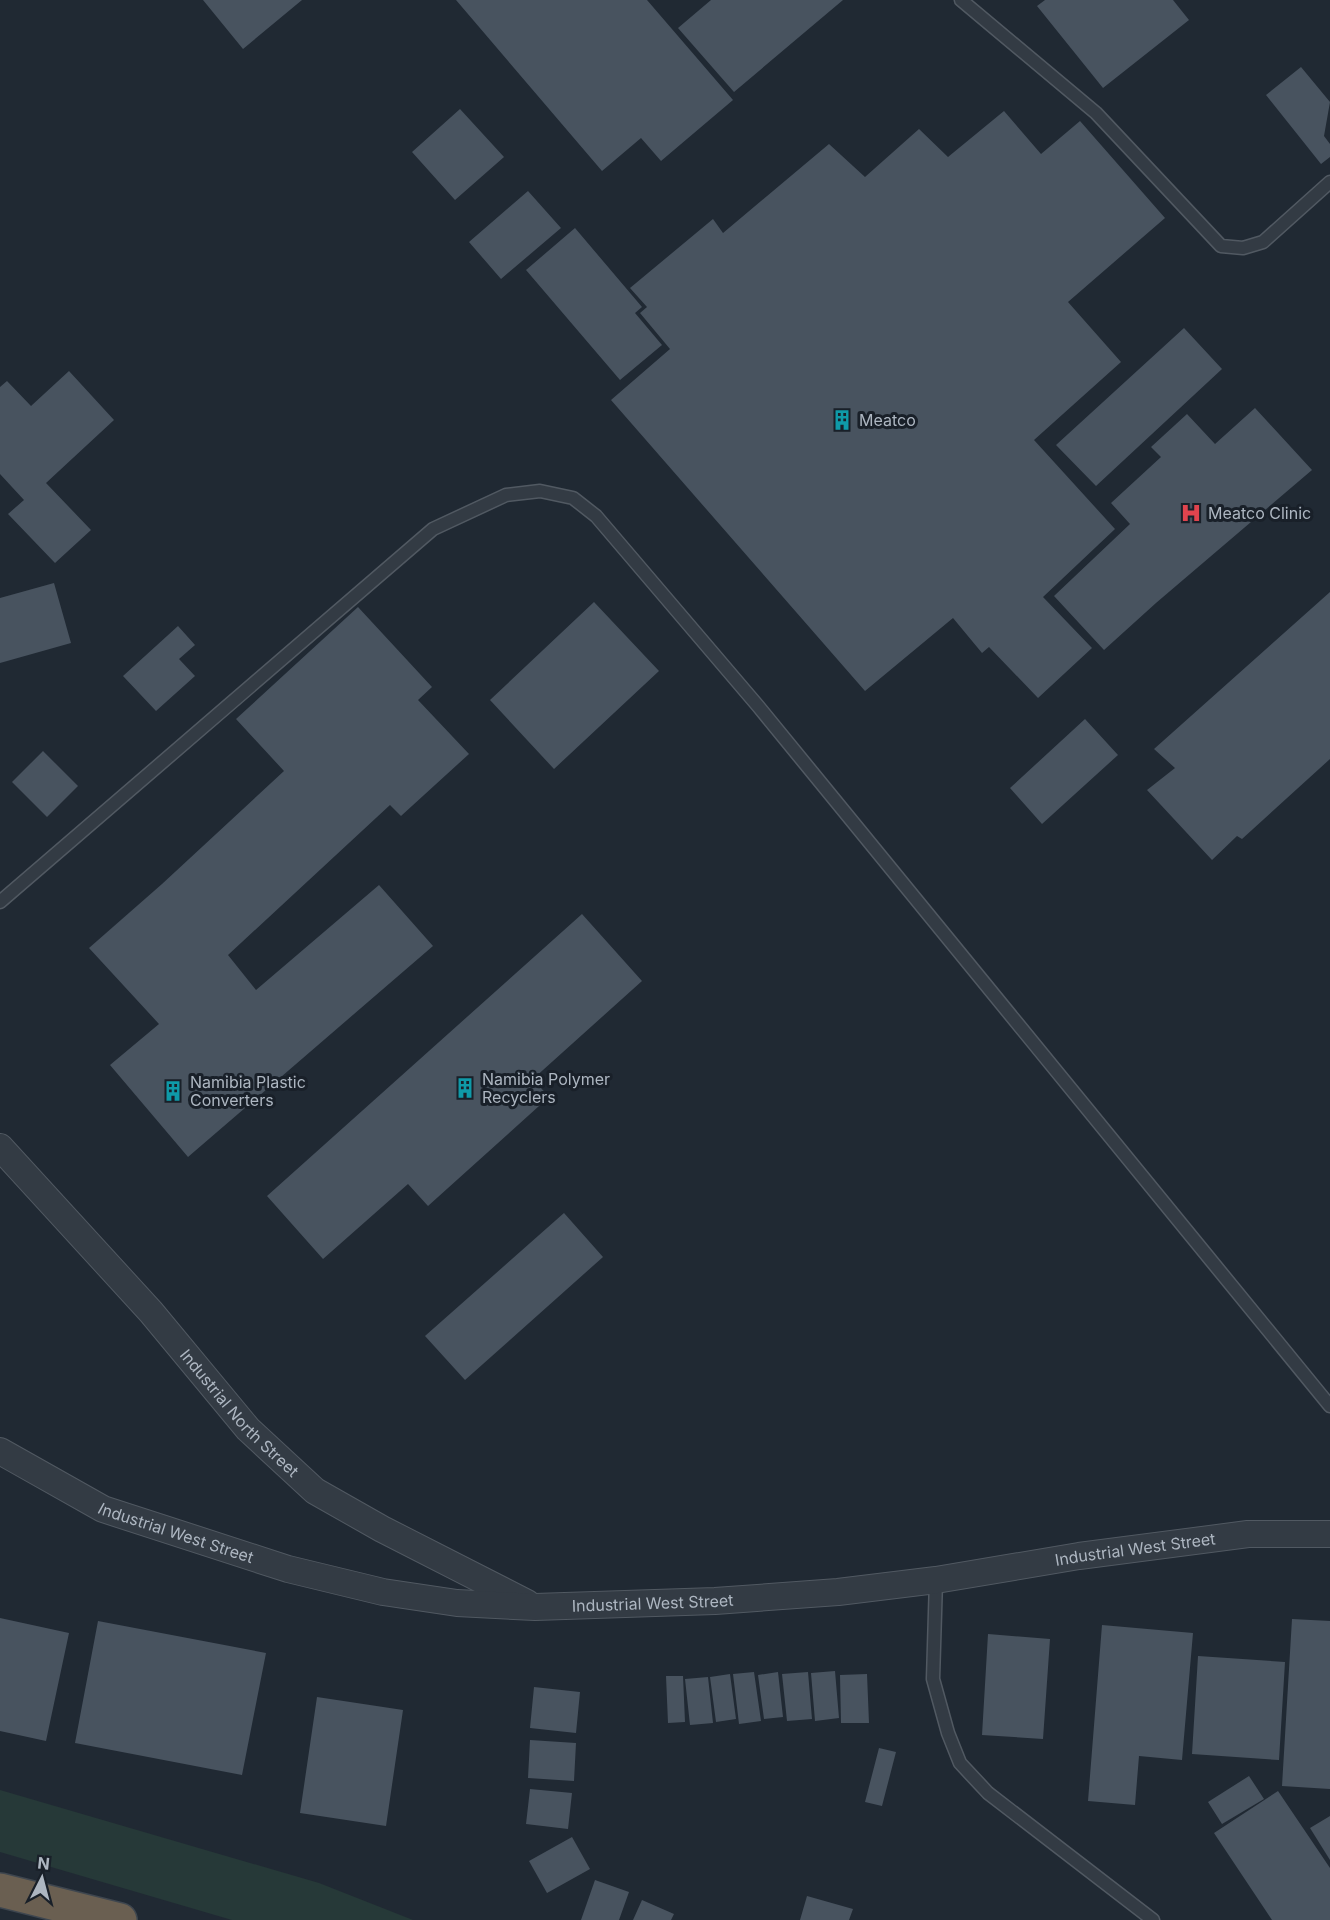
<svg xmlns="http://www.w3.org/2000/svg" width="1330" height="1920" font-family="Inter,sans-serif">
  <rect width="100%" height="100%" fill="#202933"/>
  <path fill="#263938" d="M 0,1790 L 319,1883 L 413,1920 L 232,1920 L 0,1852 Z"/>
  <path fill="#48535f" d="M 203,0 L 302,0 L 243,49 Z
    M 456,0 L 647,0 L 733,100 L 661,161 L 641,138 L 602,171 Z
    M 711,0 L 843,0 L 734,92 L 678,28 Z
    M 1045,0 L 1173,0 L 1189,20 L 1103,88 L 1037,6 Z
    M 1301,67 L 1330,102 L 1324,136 L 1330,144 L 1330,157 L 1321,164 L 1266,95 Z
    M 460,109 L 504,157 L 455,200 L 412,152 Z
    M 1004,111 L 1041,154 L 1080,121 L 1165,218 L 1068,302 L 1121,362 L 1034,440 L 1115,529 L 1043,597 L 1092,648 L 1038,698 L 989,647 L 982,653 L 953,618 L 865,691 L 611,400 L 670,349 L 640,313 L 647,307 L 630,288 L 713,219 L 723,233 L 829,144 L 865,177 L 919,129 L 948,157 Z
    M 528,191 L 561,228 L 501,279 L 469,242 Z
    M 575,228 L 642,307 L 635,313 L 662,345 L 620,380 L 526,270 Z
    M 1184,328 L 1222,369 L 1096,486 L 1056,445 Z
    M 69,371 L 114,420 L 46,483 L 91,530 L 55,563 L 8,514 L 24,500 L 0,474 L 0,387 L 7,381 L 31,406 Z
    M 1255,408 L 1312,470 L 1156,603 L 1104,650 L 1054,596 L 1130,524 L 1111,503 L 1161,457 L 1151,447 L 1187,414 L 1215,444 Z
    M 54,583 L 71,643 L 0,663 L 0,598 Z
    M 1330,592 L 1330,759 L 1242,839 L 1237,836 L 1212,860 L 1147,790 L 1175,768 L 1154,749 Z
    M 594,602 L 659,671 L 554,769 L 490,700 Z
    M 358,607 L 432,687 L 418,700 L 469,754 L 401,816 L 390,805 L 228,955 L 256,990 L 379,885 L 433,946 L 188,1157 L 110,1065 L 159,1024 L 89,948 L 162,884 L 284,771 L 236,719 Z
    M 178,626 L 195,645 L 179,659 L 195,676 L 156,711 L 123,676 Z
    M 1085,719 L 1118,755 L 1042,824 L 1010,788 Z
    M 43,751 L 78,786 L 47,817 L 12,782 Z
    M 582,914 L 642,981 L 533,1079 L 549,1097 L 428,1206 L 408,1184 L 323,1259 L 267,1196 Z
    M 564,1213 L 603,1257 L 465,1380 L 425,1336 Z
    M 0,1618 L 69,1633 L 46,1741 L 0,1731 Z
    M 1292,1619 L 1330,1621 L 1330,1789 L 1282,1786 Z
    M 98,1621 L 266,1653 L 242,1775 L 75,1743 Z
    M 1102,1625 L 1193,1633 L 1182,1760 L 1139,1756 L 1135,1805 L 1088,1801 Z
    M 988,1634 L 1050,1639 L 1043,1739 L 982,1735 Z
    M 1198,1656 L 1285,1662 L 1279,1760 L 1192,1754 Z
    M 835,1671 L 839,1718 L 815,1721 L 811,1673 Z
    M 754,1672 L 761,1721 L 739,1724 L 733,1674 Z
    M 778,1672 L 783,1717 L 764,1719 L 758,1675 Z
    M 808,1672 L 812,1719 L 787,1721 L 782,1674 Z
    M 730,1674 L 736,1719 L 716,1722 L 710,1677 Z
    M 867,1674 L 869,1723 L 841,1723 L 840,1675 Z
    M 666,1676 L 683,1676 L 685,1722 L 668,1723 Z
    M 708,1677 L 713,1723 L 690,1725 L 685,1679 Z
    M 534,1687 L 580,1692 L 576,1733 L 530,1728 Z
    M 317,1697 L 403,1710 L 386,1826 L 300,1813 Z
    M 530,1740 L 576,1743 L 574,1781 L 528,1778 Z
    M 879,1748 L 896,1752 L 882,1806 L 865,1802 Z
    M 1249,1776 L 1264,1799 L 1222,1824 L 1208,1802 Z
    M 530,1789 L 572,1793 L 568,1829 L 526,1824 Z
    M 1278,1791 L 1330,1868 L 1330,1920 L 1272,1920 L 1214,1833 Z
    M 1330,1816 L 1330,1860 L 1310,1828 Z
    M 572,1837 L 590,1869 L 547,1893 L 529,1861 Z
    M 595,1880 L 629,1892 L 619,1920 L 581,1920 Z
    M 807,1896 L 853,1909 L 849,1920 L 800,1920 Z
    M 642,1900 L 674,1914 L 671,1920 L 633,1920 Z"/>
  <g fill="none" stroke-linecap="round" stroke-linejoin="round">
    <g stroke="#515962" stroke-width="15">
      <path id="lane" d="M 961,0 L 1096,113 L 1221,246 L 1243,248 L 1263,242 L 1330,182
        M 0,902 L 433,529 L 506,495 L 540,491 L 573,498 L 596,516 L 758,706 L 1330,1406
        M 936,1580 L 933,1679 L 948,1733 L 960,1763 L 988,1793 L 1153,1920"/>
    </g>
    <g stroke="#515962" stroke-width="28">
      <g id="street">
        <path id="s1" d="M 0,1147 L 151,1312 L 248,1429 L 315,1491 L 382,1529 L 527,1603"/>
        <path id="s2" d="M 0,1451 L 103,1509 L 288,1569 L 383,1592 L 457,1603 L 535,1607 L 715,1601 L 838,1592 L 936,1580 L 1079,1556 L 1248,1534 L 1330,1534"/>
      </g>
    </g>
    <g stroke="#3e464f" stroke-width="36">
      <path id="highway" d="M 0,1890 L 120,1920"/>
    </g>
    <use href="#lane" stroke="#333b44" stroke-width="12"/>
    <use href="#street" stroke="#333b44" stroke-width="26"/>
    <use href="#highway" stroke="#6a5f51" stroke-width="33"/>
  </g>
  <defs>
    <g id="building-bare" transform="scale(1.62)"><path d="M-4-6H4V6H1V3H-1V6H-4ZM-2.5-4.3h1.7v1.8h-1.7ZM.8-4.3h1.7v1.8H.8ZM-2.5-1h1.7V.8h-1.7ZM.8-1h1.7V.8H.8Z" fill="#0f9aa8" stroke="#192029" stroke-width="2.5" paint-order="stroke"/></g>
    <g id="hospital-bare" transform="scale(1.62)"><path d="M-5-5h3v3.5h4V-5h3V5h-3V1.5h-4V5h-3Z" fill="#e0444e" stroke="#192029" stroke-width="2.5" paint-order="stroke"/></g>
  </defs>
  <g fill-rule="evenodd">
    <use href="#building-bare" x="842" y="420"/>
    <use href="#hospital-bare" x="1191" y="513"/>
    <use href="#building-bare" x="465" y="1088"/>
    <use href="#building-bare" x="173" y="1091"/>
  </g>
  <g text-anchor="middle" stroke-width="6" stroke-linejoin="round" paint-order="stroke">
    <g font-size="16" fill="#adb6c1" stroke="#192029" text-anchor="start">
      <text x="859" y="426">Meatco</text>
      <text x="1208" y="519">Meatco Clinic</text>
      <text x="482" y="1085">Namibia Polymer<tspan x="482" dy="18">Recyclers</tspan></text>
      <text x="190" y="1088">Namibia Plastic<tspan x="190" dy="18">Converters</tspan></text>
    </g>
    <g font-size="16" fill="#adb6c1" stroke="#192029">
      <text dy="6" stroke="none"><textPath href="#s1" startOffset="358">Industrial North Street</textPath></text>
      <text dy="6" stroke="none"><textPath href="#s2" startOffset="195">Industrial West Street</textPath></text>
      <text dy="6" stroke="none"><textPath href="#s2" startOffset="1167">Industrial West Street</textPath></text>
      <text dy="6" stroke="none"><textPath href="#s2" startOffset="681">Industrial West Street</textPath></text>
    </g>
  </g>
  <g transform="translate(42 1878) rotate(6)" stroke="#192029" stroke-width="4.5" paint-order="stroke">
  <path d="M0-4.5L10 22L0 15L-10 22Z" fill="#adb6c1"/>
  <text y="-9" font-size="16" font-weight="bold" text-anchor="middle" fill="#adb6c1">N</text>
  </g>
</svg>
